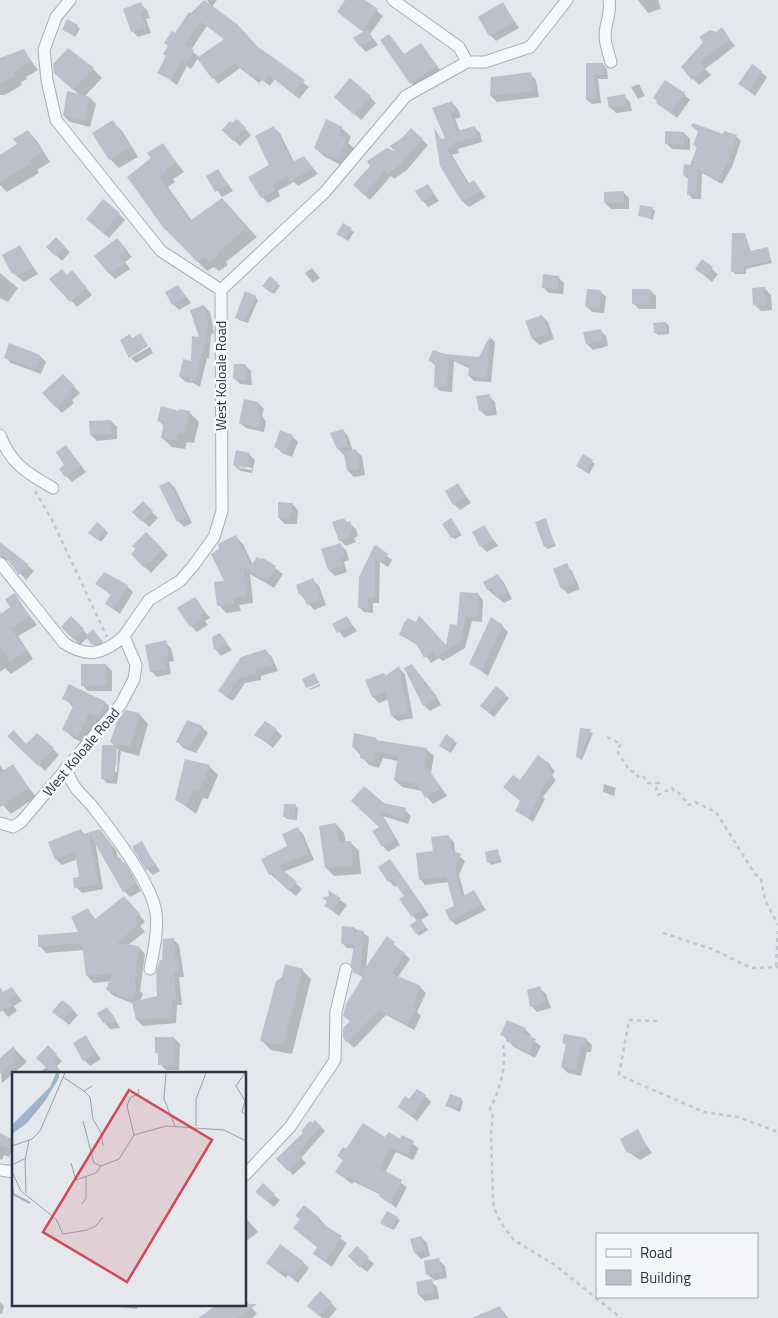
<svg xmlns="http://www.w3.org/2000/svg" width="778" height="1318" font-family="'Titillium Web',sans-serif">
  <rect width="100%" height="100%" fill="#e4e7ec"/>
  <path fill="#0003" fill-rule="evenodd" d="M 207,0 L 217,0 L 212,7 L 259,49 L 309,87 L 299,99 L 275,79 L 270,86 L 262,80 L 259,83 L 240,68 L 218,84 L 198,58 L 191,69 L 187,66 L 177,85 L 159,72 L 176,34 L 191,14 L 210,5 ZM 207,26 L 225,40 L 200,58 L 191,50 Z
    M 347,0 L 363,0 L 383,16 L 370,34 L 378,45 L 366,52 L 361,47 L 364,32 L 338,12 Z
    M 638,0 L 658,0 L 661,9 L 648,13 Z
    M 141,4 L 147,10 L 150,18 L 146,19 L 151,33 L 138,37 L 132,31 Z
    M 503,4 L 519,28 L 496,41 L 490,35 Z
    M 77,26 L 80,29 L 75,37 L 64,29 Z
    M 722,29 L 735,46 L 705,69 L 711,75 L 699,85 L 682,67 Z
    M 388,36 L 405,55 L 421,44 L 444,75 L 419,91 L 411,83 Z
    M 23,50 L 38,70 L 26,77 L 27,79 L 21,82 L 22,85 L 5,95 L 0,95 L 0,60 Z
    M 588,64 L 603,64 L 607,69 L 608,79 L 598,79 L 601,103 L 592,104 L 587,100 Z
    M 752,65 L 767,77 L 755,96 L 740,84 Z
    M 93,69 L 102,78 L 84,97 L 90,98 L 96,104 L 90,127 L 70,122 L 64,116 L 81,96 L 65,82 Z
    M 530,74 L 536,80 L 539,97 L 497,102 L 491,96 L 492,78 Z
    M 639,84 L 645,96 L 638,99 L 631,87 Z
    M 684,94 L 690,100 L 677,118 L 657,103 Z
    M 624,96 L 630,102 L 632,111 L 616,113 L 610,107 Z
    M 370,97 L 376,103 L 361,120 L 341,102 Z
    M 452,103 L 458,109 L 461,117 L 455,119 L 460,131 L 474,127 L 480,133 L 482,142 L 458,149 L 459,153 L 452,155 L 470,185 L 474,182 L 486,197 L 469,207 L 463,202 L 436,132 L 442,140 L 447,138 L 434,109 Z
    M 237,120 L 251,135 L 240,146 L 223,130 Z
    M 113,122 L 122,131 L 138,157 L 119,168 L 110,159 Z
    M 692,126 L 723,136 L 736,136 L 741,141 L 732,167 L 722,184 L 702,173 L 701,199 L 693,199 L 688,194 L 689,180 L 684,175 L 691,166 L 698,149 L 694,145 L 699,132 Z
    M 274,128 L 280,133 L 294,162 L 304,157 L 318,174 L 298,186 L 294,182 L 278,191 L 280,196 L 268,203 L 258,193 L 271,166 Z
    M 342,128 L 351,137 L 348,143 L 355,149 L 347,168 L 325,157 L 315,148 Z
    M 411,130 L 428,145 L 407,170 L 394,179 L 391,176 L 370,200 L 360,191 L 401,156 L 402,139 Z
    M 28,131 L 37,141 L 50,162 L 37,170 L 39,173 L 7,192 L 0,185 L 0,156 L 18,145 Z
    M 684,133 L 690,139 L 690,150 L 672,149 L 666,143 Z
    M 163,145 L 184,172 L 173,179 L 175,182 L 168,187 L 192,221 L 231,209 L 257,237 L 226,262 L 228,265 L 219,271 L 214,267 L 207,271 L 166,230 L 152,158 Z
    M 218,170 L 233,191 L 222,197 L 208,177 Z
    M 428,185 L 439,201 L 428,207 L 423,201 Z
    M 623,192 L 629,198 L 629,209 L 611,209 L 605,203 Z
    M 652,208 L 655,211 L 653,220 L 639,215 Z
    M 119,214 L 125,220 L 109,238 L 94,225 Z
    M 344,225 L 354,232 L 348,241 L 338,234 Z
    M 745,234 L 751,252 L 767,248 L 772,263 L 746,269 L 746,274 L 735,274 L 733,271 Z
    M 56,239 L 70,252 L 62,261 L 48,247 Z
    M 123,246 L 132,257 L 125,262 L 130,269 L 115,279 L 109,273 Z
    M 20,247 L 38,274 L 24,282 L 13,273 L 4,256 Z
    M 702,261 L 718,274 L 712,282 L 696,269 Z
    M 312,268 L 320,278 L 313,283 L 305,273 Z
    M 0,273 L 18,288 L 8,302 L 0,298 Z
    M 67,276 L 78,278 L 92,295 L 77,307 L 51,279 Z
    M 558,277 L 564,283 L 563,294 L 549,293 L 543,287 Z
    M 270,278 L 280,286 L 274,294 L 267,288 Z
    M 178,286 L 191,303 L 179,310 L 173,304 Z
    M 765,289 L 771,295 L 772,310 L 761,311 L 755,305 Z
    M 650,290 L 656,296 L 656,309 L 639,309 L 633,303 Z
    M 600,291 L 606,297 L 604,313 L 592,312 L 586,306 Z
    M 255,297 L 258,300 L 248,323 L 239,320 L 236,318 Z
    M 204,306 L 210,312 L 214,333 L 211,334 L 209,359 L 207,358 L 200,387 L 193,383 L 186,382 L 180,377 L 192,363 L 201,338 Z
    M 542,316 L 548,322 L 554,339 L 539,345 L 533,339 L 527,321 Z
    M 666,323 L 669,326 L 669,334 L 658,335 L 655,332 Z
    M 600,330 L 606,336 L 608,346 L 593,350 L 587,344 L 585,333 Z
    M 491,338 L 495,342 L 491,382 L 474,381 L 469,376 L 470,369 L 454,361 L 452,392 L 440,391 L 435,386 L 436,366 L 430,361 L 444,356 L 479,358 Z
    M 10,345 L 40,356 L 46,362 L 41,374 L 11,363 L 5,357 Z
    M 150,347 L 153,353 L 136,363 L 131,358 Z
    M 245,365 L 251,371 L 252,385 L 240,384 L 234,378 Z
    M 63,376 L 80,393 L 72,400 L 74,403 L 62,413 L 44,393 Z
    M 489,396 L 495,402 L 497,415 L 486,416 L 480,410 Z
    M 258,403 L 264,409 L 262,415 L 266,422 L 264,432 L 246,428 L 240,423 Z
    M 180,411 L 190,413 L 199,422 L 194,443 L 187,442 L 185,449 L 172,447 L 162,438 L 164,426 L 158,420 Z
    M 111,421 L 117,427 L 117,439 L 97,441 L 91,435 Z
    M 343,430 L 348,436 L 353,451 L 356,451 L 362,456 L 365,475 L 354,477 L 348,471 L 344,455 L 338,449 Z
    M 292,436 L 298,442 L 292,457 L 282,453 L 276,447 Z
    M 66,446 L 86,472 L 72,482 L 66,476 Z
    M 249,454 L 255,460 L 252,473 L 240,471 L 234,465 ZM 239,465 L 252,468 L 252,470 L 239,468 Z
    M 584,456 L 595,464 L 589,474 L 580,468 Z
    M 169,482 L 175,488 L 192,523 L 184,527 L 178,521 Z
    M 458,485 L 471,503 L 460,510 L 454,504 Z
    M 143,503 L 158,518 L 149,527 L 134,512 Z
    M 292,504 L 298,510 L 297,524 L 285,524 L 279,518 Z
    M 344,519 L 356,529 L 358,536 L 354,538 L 356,542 L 346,546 L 340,540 Z
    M 545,520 L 556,546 L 548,549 L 545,546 Z
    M 453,523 L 462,535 L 455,539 L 452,537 Z
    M 97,524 L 108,533 L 101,542 L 92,535 Z
    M 484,527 L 498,546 L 487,552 L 481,546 Z
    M 146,533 L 168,555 L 151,573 L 132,554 Z
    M 236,537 L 243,544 L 253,565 L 263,559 L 283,574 L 274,588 L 250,574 L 253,603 L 239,605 L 241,611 L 226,613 L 219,605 Z
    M 0,543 L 34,571 L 26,580 L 11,562 L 0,557 Z
    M 340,545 L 346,550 L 349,560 L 344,562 L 347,572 L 335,576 L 329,570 Z
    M 375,546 L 392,560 L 388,567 L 380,562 L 379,603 L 373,603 L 373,613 L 364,612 L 359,607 L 360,577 Z
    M 566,565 L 572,571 L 580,589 L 568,594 L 562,588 Z
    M 497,575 L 503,581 L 512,599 L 504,603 L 488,590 L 485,582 Z
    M 313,580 L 319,586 L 326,605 L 314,610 L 300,594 Z
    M 97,584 L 127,586 L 133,592 L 120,614 L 106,604 L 111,595 Z
    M 478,594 L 483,600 L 482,622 L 472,621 L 465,648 L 443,661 L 439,658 L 431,663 L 419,646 L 400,634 L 447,647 Z
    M 14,595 L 37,625 L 18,636 L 33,659 L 11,674 L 5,668 L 0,672 L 0,616 L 11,608 Z
    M 195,599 L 210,618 L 205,621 L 208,625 L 197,632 L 191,626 Z
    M 346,617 L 357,631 L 344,638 L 334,624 Z
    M 71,618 L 88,635 L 95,634 L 104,645 L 96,647 L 88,637 L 80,645 L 62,627 Z
    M 502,626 L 508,632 L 488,676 L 470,663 Z
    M 220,635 L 232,650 L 221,656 L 216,650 L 214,638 Z
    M 165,642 L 171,648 L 174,661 L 169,662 L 171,674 L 157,677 L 151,671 Z
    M 266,651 L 272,657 L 278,671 L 261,676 L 261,680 L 245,683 L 233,701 L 226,697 L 220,691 Z
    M 106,665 L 112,671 L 112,691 L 88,691 L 82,685 Z
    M 412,665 L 435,694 L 441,705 L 430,711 L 424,705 Z
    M 399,668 L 405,674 L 413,718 L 398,721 L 392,716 L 389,699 L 379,703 L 373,697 L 367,680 L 384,674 L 386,677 Z
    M 320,684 L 320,686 L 310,690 L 309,689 Z
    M 504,694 L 509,698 L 494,717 L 487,711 Z
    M 64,698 L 106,703 L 115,712 L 108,726 L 99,722 L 87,745 L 73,738 L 64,729 L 73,707 Z
    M 139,714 L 148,724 L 139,756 L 121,751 L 117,784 L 107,783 L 103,779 L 116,747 L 111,742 ZM 115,749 L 118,749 L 117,772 L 115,772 Z
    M 202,727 L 208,733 L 196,753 L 183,748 L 178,742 Z
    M 581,729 L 593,733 L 582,760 L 577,757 Z
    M 276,730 L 282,736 L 273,748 L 256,735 Z
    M 37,734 L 59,755 L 45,771 L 8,736 L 27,746 Z
    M 376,739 L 379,742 L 426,749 L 434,756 L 431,773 L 447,796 L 433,804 L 422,791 L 402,787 L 395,780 L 398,761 L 383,758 L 379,768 L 369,765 L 353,747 Z
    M 454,741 L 457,743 L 451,753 L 443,748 Z
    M 0,765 L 4,771 L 12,766 L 36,797 L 11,814 L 0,802 Z
    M 209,766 L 218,775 L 208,799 L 203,798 L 196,814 L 176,799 Z
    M 550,766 L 555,771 L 552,776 L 556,780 L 543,797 L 545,799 L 533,822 L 517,811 L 522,801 L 520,781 Z
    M 604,784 L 616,788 L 614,796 L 603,792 Z
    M 353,801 L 383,804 L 405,810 L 411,816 L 408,824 L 383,816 L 400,845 L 388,852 L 383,846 L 380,827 Z
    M 295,806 L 298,808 L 297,820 L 287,819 L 284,816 Z
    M 336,824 L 344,833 L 346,843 L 351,843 L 359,851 L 361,874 L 334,876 L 326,868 Z
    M 297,828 L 303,834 L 314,860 L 283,872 L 302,889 L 296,896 L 270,874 L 289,847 Z
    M 81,830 L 85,835 L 100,831 L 116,850 L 118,859 L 126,864 L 141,891 L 130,897 L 124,891 L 95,840 L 103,889 L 82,893 L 76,887 L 81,878 L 78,859 L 62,865 L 56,859 Z
    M 448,836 L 454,842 L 455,853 L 465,861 L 459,875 L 465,897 L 473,892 L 486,910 L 456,925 L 451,920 L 455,906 L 449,882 L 425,885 L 420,879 L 435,852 Z
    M 141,842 L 160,871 L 153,875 L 147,869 Z
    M 497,850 L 502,862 L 491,865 L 489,862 Z
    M 390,861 L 429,915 L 421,920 L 428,930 L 419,936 L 417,933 L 418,922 L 413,916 L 405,897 L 398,885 L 395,887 L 389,881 Z
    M 329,892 L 347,905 L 339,916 L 326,906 L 328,902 L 324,898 L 330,897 Z
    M 131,904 L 145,922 L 140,926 L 145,932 L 128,945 L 139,947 L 145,954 L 140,991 L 143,994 L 140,1001 L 158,997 L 163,961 L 173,939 L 179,945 L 184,977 L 179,977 L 182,1005 L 177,1005 L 176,1023 L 143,1026 L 137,1020 L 134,1004 L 114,996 L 107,990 L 111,981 L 94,983 L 87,976 L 84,950 L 46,953 L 40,946 L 80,933 L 88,910 L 96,920 Z
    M 354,928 L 369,937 L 366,969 L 387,938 L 410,959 L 398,977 L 420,987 L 426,993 L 417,1012 L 421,1016 L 414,1030 L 386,1015 L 354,1048 L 344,1038 L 364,978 L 354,972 L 355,949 L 347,948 L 342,943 Z
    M 302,970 L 311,979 L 292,1054 L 271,1050 L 262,1041 Z
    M 12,988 L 22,1001 L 14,1006 L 17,1011 L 8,1017 L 0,1007 L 0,995 Z
    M 540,988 L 546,994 L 551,1008 L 537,1012 L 531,1006 Z
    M 72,1009 L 78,1015 L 69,1025 L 54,1012 Z
    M 107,1009 L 113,1015 L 120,1028 L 110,1029 L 104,1022 Z
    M 525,1029 L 531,1035 L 530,1038 L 541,1046 L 535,1058 L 514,1047 L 502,1034 Z
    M 85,1037 L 101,1059 L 90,1066 L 84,1060 Z
    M 174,1038 L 180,1044 L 179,1070 L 166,1070 L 160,1064 L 160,1056 L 156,1052 Z
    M 586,1039 L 592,1045 L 591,1052 L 587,1052 L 581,1076 L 568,1073 L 562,1067 L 567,1046 L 564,1043 Z
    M 48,1047 L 62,1061 L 57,1066 L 61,1073 L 38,1073 L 47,1067 Z
    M 14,1048 L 27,1062 L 2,1083 L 0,1059 Z
    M 425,1096 L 431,1102 L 417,1121 L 399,1107 Z
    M 461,1099 L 463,1102 L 460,1112 L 447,1106 Z
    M 316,1122 L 325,1131 L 301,1158 L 306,1163 L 293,1175 L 278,1159 Z
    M 637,1131 L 652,1153 L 640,1160 L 628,1152 Z
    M 0,1135 L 12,1140 L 14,1136 L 14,1153 L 11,1152 L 9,1157 L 4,1155 L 2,1160 L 0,1159 Z
    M 402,1137 L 419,1148 L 413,1160 L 396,1152 L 385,1173 L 407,1187 L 396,1208 L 381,1195 L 354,1182 L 352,1184 L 337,1172 L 344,1161 L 338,1155 L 386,1138 L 400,1141 Z
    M 274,1195 L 280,1200 L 274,1207 L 263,1198 Z
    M 304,1207 L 320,1219 L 325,1225 L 324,1227 L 347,1243 L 332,1267 L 314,1254 L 318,1248 L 294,1228 L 301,1220 L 297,1216 Z
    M 397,1218 L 400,1220 L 394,1230 L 384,1225 Z
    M 247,1219 L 258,1232 L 245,1242 L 245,1221 Z
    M 421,1237 L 427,1243 L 430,1256 L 421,1259 L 415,1253 Z
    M 357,1248 L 374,1264 L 367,1272 L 355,1262 Z
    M 439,1260 L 445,1266 L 447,1278 L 431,1281 L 437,1287 L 439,1299 L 425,1301 L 419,1295 L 418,1283 L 434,1280 L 428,1275 Z
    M 304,1263 L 309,1268 L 298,1283 L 288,1275 L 286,1278 L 273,1268 Z
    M 245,1299 L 257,1314 L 252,1318 L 201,1318 L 245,1304 Z
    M 0,1302 L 4,1306 L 2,1314 L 0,1314 Z
    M 331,1303 L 337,1309 L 329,1318 L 322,1318 L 315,1311 Z
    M 117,1304 L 138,1304 L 137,1309 L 119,1307 Z
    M 500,1307 L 508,1318 L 490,1318 Z"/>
  <path fill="#bbc0ca" d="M 204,0 L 237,24 L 258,47 L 305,80 L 293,94 L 269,75 L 264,81 L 256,75 L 253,78 L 234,63 L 212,79 L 197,58 L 224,39 L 201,22 L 185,45 L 194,50 L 185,64 L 181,61 L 171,80 L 157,73 L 166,56 L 163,54 L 168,46 L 164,43 L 172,31 L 175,33 L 189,12 L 191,13 Z
    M 345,0 L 365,0 L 378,9 L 362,31 L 337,12 Z
    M 141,2 L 145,12 L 141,13 L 146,27 L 131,32 L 123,9 Z
    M 503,2 L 514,22 L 489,36 L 478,17 Z
    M 67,19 L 78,25 L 73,35 L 62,30 Z
    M 722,27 L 730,39 L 700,62 L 706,68 L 692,80 L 681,67 L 703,42 L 699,37 L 710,30 L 716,32 Z
    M 367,29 L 373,39 L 360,47 L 353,38 Z
    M 389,34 L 404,54 L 421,43 L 437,66 L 410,84 L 380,40 Z
    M 68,48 L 94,68 L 73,90 L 54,73 L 53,64 Z
    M 24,49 L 31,61 L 18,68 L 20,70 L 14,73 L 15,76 L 0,84 L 0,58 Z
    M 586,63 L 603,63 L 604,75 L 594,75 L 597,99 L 586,100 Z
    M 752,64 L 762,71 L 749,91 L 738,84 Z
    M 531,72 L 534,91 L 490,96 L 491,77 Z
    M 350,78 L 371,96 L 354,115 L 334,97 Z
    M 665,80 L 685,93 L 671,113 L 656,103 L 657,101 L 653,98 Z
    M 67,91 L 90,97 L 84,121 L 63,116 Z
    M 625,94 L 626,105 L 609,108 L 607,97 Z
    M 452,101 L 456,111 L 450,113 L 457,131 L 475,126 L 477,137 L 453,143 L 454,147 L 447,149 L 468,184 L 474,180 L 481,191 L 462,202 L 440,166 L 434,128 L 441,139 L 445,138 L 432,108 Z
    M 237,119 L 246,128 L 233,141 L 222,130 L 230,121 L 232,123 Z
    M 326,119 L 343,127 L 338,135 L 346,139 L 338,160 L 314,148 Z
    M 113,120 L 130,147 L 109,160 L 92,133 Z
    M 693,123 L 723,134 L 724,131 L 737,135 L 728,162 L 717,181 L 698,169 L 697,195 L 687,195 L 688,176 L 683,175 L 684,164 L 690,165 L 698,145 L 693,145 L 698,132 L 700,133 L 691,126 Z
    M 274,126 L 292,162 L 304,156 L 313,168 L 291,181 L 288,176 L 273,185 L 275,190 L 261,198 L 248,177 L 269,165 L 255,136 Z
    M 411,128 L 423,139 L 401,163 L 402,164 L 387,174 L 385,170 L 364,195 L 353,185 L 370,166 L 367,161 L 387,148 L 396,152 L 390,146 L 402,138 Z
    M 28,130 L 42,152 L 29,160 L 31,163 L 0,182 L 0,155 L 17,144 L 13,139 Z
    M 665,131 L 684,132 L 684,144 L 665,144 Z
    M 163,143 L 176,162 L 165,170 L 167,172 L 159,177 L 190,221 L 222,198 L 248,227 L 218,252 L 219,256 L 209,263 L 206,257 L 197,262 L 167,229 L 165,230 L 127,177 L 151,158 L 147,153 Z
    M 218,169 L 228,185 L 215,192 L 206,176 Z
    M 428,184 L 434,194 L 422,202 L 415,191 Z
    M 624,191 L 624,203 L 604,203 L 604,192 Z
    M 103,199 L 120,213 L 103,233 L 86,219 Z
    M 640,205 L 653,207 L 651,218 L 638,216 Z
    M 343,223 L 352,228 L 345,239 L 336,234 Z
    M 732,233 L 745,233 L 750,251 L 768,247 L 771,261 L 744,266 L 744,272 L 731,272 Z
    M 56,237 L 65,246 L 55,256 L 46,247 Z
    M 117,238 L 127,250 L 120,256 L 125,263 L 109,274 L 94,256 Z
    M 20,245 L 33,268 L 17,276 L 14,272 L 12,274 L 2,255 Z
    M 702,259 L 713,267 L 706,277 L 695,269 Z
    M 62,269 L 67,275 L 72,270 L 87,288 L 70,302 L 49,279 Z
    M 543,274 L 559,276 L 558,289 L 542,288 Z
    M 270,276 L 278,283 L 271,293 L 262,286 Z
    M 178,285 L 186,297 L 172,305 L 165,292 Z
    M 765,287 L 766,305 L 753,305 L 752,288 Z
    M 587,289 L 601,290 L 599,308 L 585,306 Z
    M 632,289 L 650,289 L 651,303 L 632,304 Z
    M 245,291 L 256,296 L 245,321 L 235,318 Z
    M 204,305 L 209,327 L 206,328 L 204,353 L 202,353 L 195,381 L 189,381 L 190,377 L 179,377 L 183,359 L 191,361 L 192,336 L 199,337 L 190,310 Z
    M 542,315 L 549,333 L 532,339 L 525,321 Z
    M 666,322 L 667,332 L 654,333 L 653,323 Z
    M 601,329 L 603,341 L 586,344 L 583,332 Z
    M 141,333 L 148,346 L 129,358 L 120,340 L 130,334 L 132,338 Z
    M 490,336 L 487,378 L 468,376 L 469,366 L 449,358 L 447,387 L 434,387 L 435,363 L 428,361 L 433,350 L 445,354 L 479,357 Z
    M 9,343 L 40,355 L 35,369 L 4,358 Z
    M 234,364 L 245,364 L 247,380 L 233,379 Z
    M 63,374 L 75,386 L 67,394 L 69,396 L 56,408 L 42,393 Z
    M 490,394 L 492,409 L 479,411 L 476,396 Z
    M 244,399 L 258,402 L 257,410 L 259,410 L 258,415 L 261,415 L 259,427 L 239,423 Z
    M 161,406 L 179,411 L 179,409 L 190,411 L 185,435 L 178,433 L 177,441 L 161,438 L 164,422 L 157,421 Z
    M 111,420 L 112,434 L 90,435 L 89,421 Z
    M 343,429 L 348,446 L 337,449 L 330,433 Z
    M 280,430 L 293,435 L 286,452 L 274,447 Z
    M 66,445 L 81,466 L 65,477 L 59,469 L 64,465 L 56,452 Z
    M 356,449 L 359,469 L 347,471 L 344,452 Z
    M 236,450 L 250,453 L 246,468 L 233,465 Z
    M 583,454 L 593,460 L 586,472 L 576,466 Z
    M 169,481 L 187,517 L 177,522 L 159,486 Z
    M 458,483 L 466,497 L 453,505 L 445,491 Z
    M 143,501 L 153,511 L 142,522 L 132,512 Z
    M 278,502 L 293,503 L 291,519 L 278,518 Z
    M 344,518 L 346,523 L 350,521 L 353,530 L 349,532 L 351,536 L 339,541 L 332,522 Z
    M 451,518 L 460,532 L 451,538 L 442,524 Z
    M 546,518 L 554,544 L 544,547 L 535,522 Z
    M 97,522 L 106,530 L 98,540 L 88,533 Z
    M 485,525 L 493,540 L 480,547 L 472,532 Z
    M 146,532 L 163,549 L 144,568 L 131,554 L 136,549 L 132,546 Z
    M 236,535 L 251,566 L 257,557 L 261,559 L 263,558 L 276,566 L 267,581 L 244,568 L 246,596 L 233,598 L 234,604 L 217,606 L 214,582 L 224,581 L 211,554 L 219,549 L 218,544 Z
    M 0,542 L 29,565 L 19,575 L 6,558 L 0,556 Z
    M 341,543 L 344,554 L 339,556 L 342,566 L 328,570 L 321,549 Z
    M 375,544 L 375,547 L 376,545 L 388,554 L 382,563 L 375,558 L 375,598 L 368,598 L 368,608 L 358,608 L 359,577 Z
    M 567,563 L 575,583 L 561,589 L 553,569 Z
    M 104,572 L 128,585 L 114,609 L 105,604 L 111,594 L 95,584 Z
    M 498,574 L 507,593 L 497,598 L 492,588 L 487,590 L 483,582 Z
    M 313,578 L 321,599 L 307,605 L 302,593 L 299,595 L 296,585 Z
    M 460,592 L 478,593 L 477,617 L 466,616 L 460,642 L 436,657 L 434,652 L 424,658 L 416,643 L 399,635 L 404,623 L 408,618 L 416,622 L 419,615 L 446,645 L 450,624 L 457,625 Z
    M 15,593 L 30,617 L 11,628 L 27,651 L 10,662 L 0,647 L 0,612 L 1,614 L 10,607 L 5,599 Z
    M 195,597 L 205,611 L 200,615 L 203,618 L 190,627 L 177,608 Z
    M 71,616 L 84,629 L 74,640 L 61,627 Z
    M 347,616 L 352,625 L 337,633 L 332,624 Z
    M 491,617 L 503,625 L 482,671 L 469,664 Z
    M 93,629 L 103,642 L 92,645 L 85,636 Z
    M 220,633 L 228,644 L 214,650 L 212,637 Z
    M 166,640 L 169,656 L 164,657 L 166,669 L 150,672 L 145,645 Z
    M 266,649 L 273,665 L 255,670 L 256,674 L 239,678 L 227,696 L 218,691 L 241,657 Z
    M 81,664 L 106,664 L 107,685 L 81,686 Z
    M 412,664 L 428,688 L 430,687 L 436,699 L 423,706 L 404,668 Z
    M 399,666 L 408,713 L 391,716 L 386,692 L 372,697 L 365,680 L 384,673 L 385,676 Z
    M 314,673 L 319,683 L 306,688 L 302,679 Z
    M 69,684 L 106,702 L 99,718 L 89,713 L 78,737 L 62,730 L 74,704 L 62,699 Z
    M 496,686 L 505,693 L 489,713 L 480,706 Z
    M 126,710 L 140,713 L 130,747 L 110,742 L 118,719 Z
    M 187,720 L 203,726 L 190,748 L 176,742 Z
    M 265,721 L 277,729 L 267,743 L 254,735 Z
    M 580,728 L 591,729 L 580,758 L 576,757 Z
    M 14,730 L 26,744 L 37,733 L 54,748 L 38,766 L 7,736 Z
    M 354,733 L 377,738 L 376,740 L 427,748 L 424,768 L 429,769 L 440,789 L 425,798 L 415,781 L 414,784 L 394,780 L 398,756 L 375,751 L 372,762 L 360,758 L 361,750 L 352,747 Z
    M 446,734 L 455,740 L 448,751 L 439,746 Z
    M 102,745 L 117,745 L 116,766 L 114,766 L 113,780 L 101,779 Z
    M 538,755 L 551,765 L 548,771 L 552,774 L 539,792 L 541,793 L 528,818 L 515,811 L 520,801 L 503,787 L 513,775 L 520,780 Z
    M 185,759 L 210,765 L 199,791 L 194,789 L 186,806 L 175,800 Z
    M 13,764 L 29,788 L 0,807 L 0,773 Z
    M 364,786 L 384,803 L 406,808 L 403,819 L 379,811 L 395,839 L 382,847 L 372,831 L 379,827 L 351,801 Z
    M 284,804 L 296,804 L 294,818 L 283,817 Z
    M 336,823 L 339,842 L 351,841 L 353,866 L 325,868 L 319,826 Z
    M 298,827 L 309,854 L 278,866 L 297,882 L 289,891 L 276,879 L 273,873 L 269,875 L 261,859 L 266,857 L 265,854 L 267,856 L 287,846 L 282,834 Z
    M 81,829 L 83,834 L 100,829 L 110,842 L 115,860 L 120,857 L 136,884 L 123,892 L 89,833 L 98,884 L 74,888 L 73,878 L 79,877 L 75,852 L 55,860 L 48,842 Z
    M 449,835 L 451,850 L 461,854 L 455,869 L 462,897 L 474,890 L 482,904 L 450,921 L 445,910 L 454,906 L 446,877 L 419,880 L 416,853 L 433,851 L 431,837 Z
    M 142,841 L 155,865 L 146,870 L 133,849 L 133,846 Z
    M 498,849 L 500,860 L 487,863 L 485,852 Z
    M 390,859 L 424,908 L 412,917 L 399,899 L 404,896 L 392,879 L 388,882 L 378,867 Z
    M 328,890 L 341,898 L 333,911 L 324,906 L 327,901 L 322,898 L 329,896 Z
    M 124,896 L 140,914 L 135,918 L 139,924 L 117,943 L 139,946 L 134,984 L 137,986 L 132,1000 L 106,990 L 112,973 L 86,976 L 82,943 L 38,947 L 38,935 L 78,932 L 71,917 L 88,908 L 94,920 Z
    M 420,918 L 426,927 L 416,934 L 410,925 Z
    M 342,926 L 354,927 L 354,933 L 356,933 L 357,930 L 364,931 L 360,974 L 353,973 L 351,963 L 354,945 L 341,943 Z
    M 387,936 L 395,942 L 393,945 L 405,953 L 393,971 L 393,974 L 421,986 L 412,1007 L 416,1009 L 408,1025 L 379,1010 L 347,1043 L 343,1038 L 343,1028 L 350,1021 L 343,1016 L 346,1004 L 364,975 L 361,974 Z
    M 174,938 L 175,959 L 178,959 L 179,971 L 174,972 L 176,999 L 172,1000 L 171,1018 L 136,1020 L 132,1002 L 157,996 L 156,973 L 160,960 L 162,960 L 163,939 Z
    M 285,964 L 303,969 L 283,1045 L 260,1041 L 276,981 L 282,977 Z
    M 540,986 L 546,1002 L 530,1007 L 527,990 Z
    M 0,987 L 3,992 L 12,987 L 17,995 L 9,1000 L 12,1005 L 0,1012 Z
    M 62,1000 L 73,1008 L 63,1020 L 52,1012 Z
    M 107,1007 L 116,1022 L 103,1023 L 97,1013 Z
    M 507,1020 L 526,1028 L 523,1033 L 536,1039 L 529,1053 L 506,1041 L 508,1038 L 500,1035 Z
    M 564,1034 L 587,1038 L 586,1047 L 581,1046 L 576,1071 L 561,1067 L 566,1044 L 562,1043 Z
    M 86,1035 L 96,1053 L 83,1061 L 73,1043 Z
    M 155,1037 L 174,1037 L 174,1065 L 158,1065 L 158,1053 L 155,1053 Z
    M 48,1045 L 57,1054 L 52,1060 L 60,1073 L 52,1073 L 36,1058 Z
    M 14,1046 L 14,1063 L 0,1074 L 0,1058 Z
    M 417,1089 L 426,1095 L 411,1116 L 398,1107 L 405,1096 L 409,1099 Z
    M 450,1094 L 462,1098 L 457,1110 L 445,1106 Z
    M 315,1120 L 321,1126 L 298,1152 L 302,1157 L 288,1171 L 276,1159 L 303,1133 L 301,1131 L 310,1121 L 313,1123 Z
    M 363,1123 L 385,1137 L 389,1132 L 400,1139 L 402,1135 L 414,1141 L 407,1155 L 390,1147 L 379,1168 L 402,1180 L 390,1204 L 379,1196 L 380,1194 L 348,1177 L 346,1179 L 335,1172 L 343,1160 L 337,1156 L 343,1147 L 346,1149 Z
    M 638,1129 L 647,1147 L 633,1155 L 631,1151 L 627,1153 L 620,1139 Z
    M 0,1133 L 14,1140 L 14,1151 L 0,1145 Z
    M 263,1183 L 275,1194 L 268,1202 L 255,1192 Z
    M 304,1205 L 320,1218 L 318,1221 L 342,1236 L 325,1262 L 313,1254 L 317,1247 L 293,1228 L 300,1219 L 295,1216 Z
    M 387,1211 L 398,1217 L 391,1229 L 380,1223 Z
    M 421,1236 L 425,1250 L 414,1253 L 410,1239 Z
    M 280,1244 L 304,1262 L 292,1278 L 282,1270 L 279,1273 L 266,1263 Z
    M 357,1246 L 369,1257 L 360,1268 L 348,1256 Z
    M 439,1258 L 442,1272 L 426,1275 L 424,1261 Z
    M 432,1279 L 434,1293 L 418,1295 L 416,1282 Z
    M 320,1291 L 332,1302 L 319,1316 L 307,1306 Z
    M 218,1304 L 257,1304 L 238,1318 L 198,1318 Z
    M 500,1306 L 505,1318 L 472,1318 Z"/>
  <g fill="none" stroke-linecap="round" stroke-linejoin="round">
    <g stroke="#a9aeb7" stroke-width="13">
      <path id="street" d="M 70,0 L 56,17 L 44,50 L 47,80 L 56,120 L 161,251 L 221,290
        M 393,0 L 459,47 L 467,62
        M 609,0 C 611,11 608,16 606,27 C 603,39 608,51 611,62
        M 0,435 C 10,463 28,474 53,488
        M 0,563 L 64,643 C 87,658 103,655 124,636
        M 66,768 C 75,794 82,792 96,811 C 114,834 152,884 156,913 C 158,932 154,950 150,969
        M 0,823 L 13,827 L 21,822 L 121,704 L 134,679 L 136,665 L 124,636 L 149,600 L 180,581 L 193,566 L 214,537 L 222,511 L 221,290 L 325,192 L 406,96 L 467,62 L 485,62 L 530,47 L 567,0
        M 0,1170 L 14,1172
        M 245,1175 L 290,1127 L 335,1060 L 336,1012 L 346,969"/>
    </g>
    <path stroke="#c2c5cb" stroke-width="2.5" stroke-dasharray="4 4" stroke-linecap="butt" d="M 35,491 L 51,518 L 107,637
      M 607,737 L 621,744 L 617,751 L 630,771 L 636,772 L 639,778 L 644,777 L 648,783 L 659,783 L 656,789 L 658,795 L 672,788 L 674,791 L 677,791 L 689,805 L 695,802 L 716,812 L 755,874 L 761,879 L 765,900 L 778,925
      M 663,933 L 712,949 L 751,968 L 778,967
      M 776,966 L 778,931
      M 657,1021 L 629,1020 L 619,1075 L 704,1112 L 738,1117 L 778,1132
      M 503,1045 C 507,1063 500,1092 490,1108 L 493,1118 L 491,1131 L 493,1202 L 497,1215 L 503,1226 L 514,1240 L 555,1265 L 621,1318"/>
    <use href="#street" stroke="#f7f8fa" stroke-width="11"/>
  </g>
  <g text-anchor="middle" stroke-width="5" stroke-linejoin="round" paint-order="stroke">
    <g font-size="14" fill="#2b3445" stroke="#f4f6f9">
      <text transform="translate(221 376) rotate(-90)" y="5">West Koloale Road</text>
      <text transform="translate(81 752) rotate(-50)" y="5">West Koloale Road</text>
    </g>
  </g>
  <g transform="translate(12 1072)">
    <rect width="234" height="234" fill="#e4e7ec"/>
    <path d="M 44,1 L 47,1 L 47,6 L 33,29 L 15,51 L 0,62 L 0,53 L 38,15 Z" fill="#9fb4cc"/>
    <path fill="none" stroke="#9fb4cc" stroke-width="2.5" d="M 0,115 L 1,122 L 18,131"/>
    <path fill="none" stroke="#9a9fa9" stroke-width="1" d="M 154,1 L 152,27 L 163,54M 233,1 L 224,14 L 233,29 L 230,40 L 234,43M 51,5 L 72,19 L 80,14M 72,19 L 78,25 L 81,47 L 89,61 L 91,74M 71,49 L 82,91 L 89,94M 184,54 L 184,27 L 194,1M 122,63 L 115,34 L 118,26 L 127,21 L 126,17M 0,74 L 20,67 L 28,59 L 53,1M 59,91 L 64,108 L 84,101 L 89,94 L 107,87 L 122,63 L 154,54 L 212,58 L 234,69M 0,93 L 14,86M 0,100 L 9,119 L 44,147 L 51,162 L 75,158 L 84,154 L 91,145M 14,121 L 13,89 L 17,68M 70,132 L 74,126 L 74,105"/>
    <path fill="#d1495b" fill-opacity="0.15" stroke="#d1495b" stroke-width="2.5" d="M 117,18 L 200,68 L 115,210 L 31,160 Z"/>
    <rect width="234" height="234" fill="none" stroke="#2b3445" stroke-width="2.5"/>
  </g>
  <rect x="596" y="1233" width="162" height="65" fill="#f4f6f9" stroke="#a4a8b1"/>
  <rect x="606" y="1249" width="25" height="8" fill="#f7f8fa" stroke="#a4a8b1"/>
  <text x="640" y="1258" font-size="15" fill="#2b3445">Road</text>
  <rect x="606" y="1270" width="25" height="15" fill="#bbc0ca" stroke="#a4a8b1"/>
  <text x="640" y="1283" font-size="15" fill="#2b3445">Building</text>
</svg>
